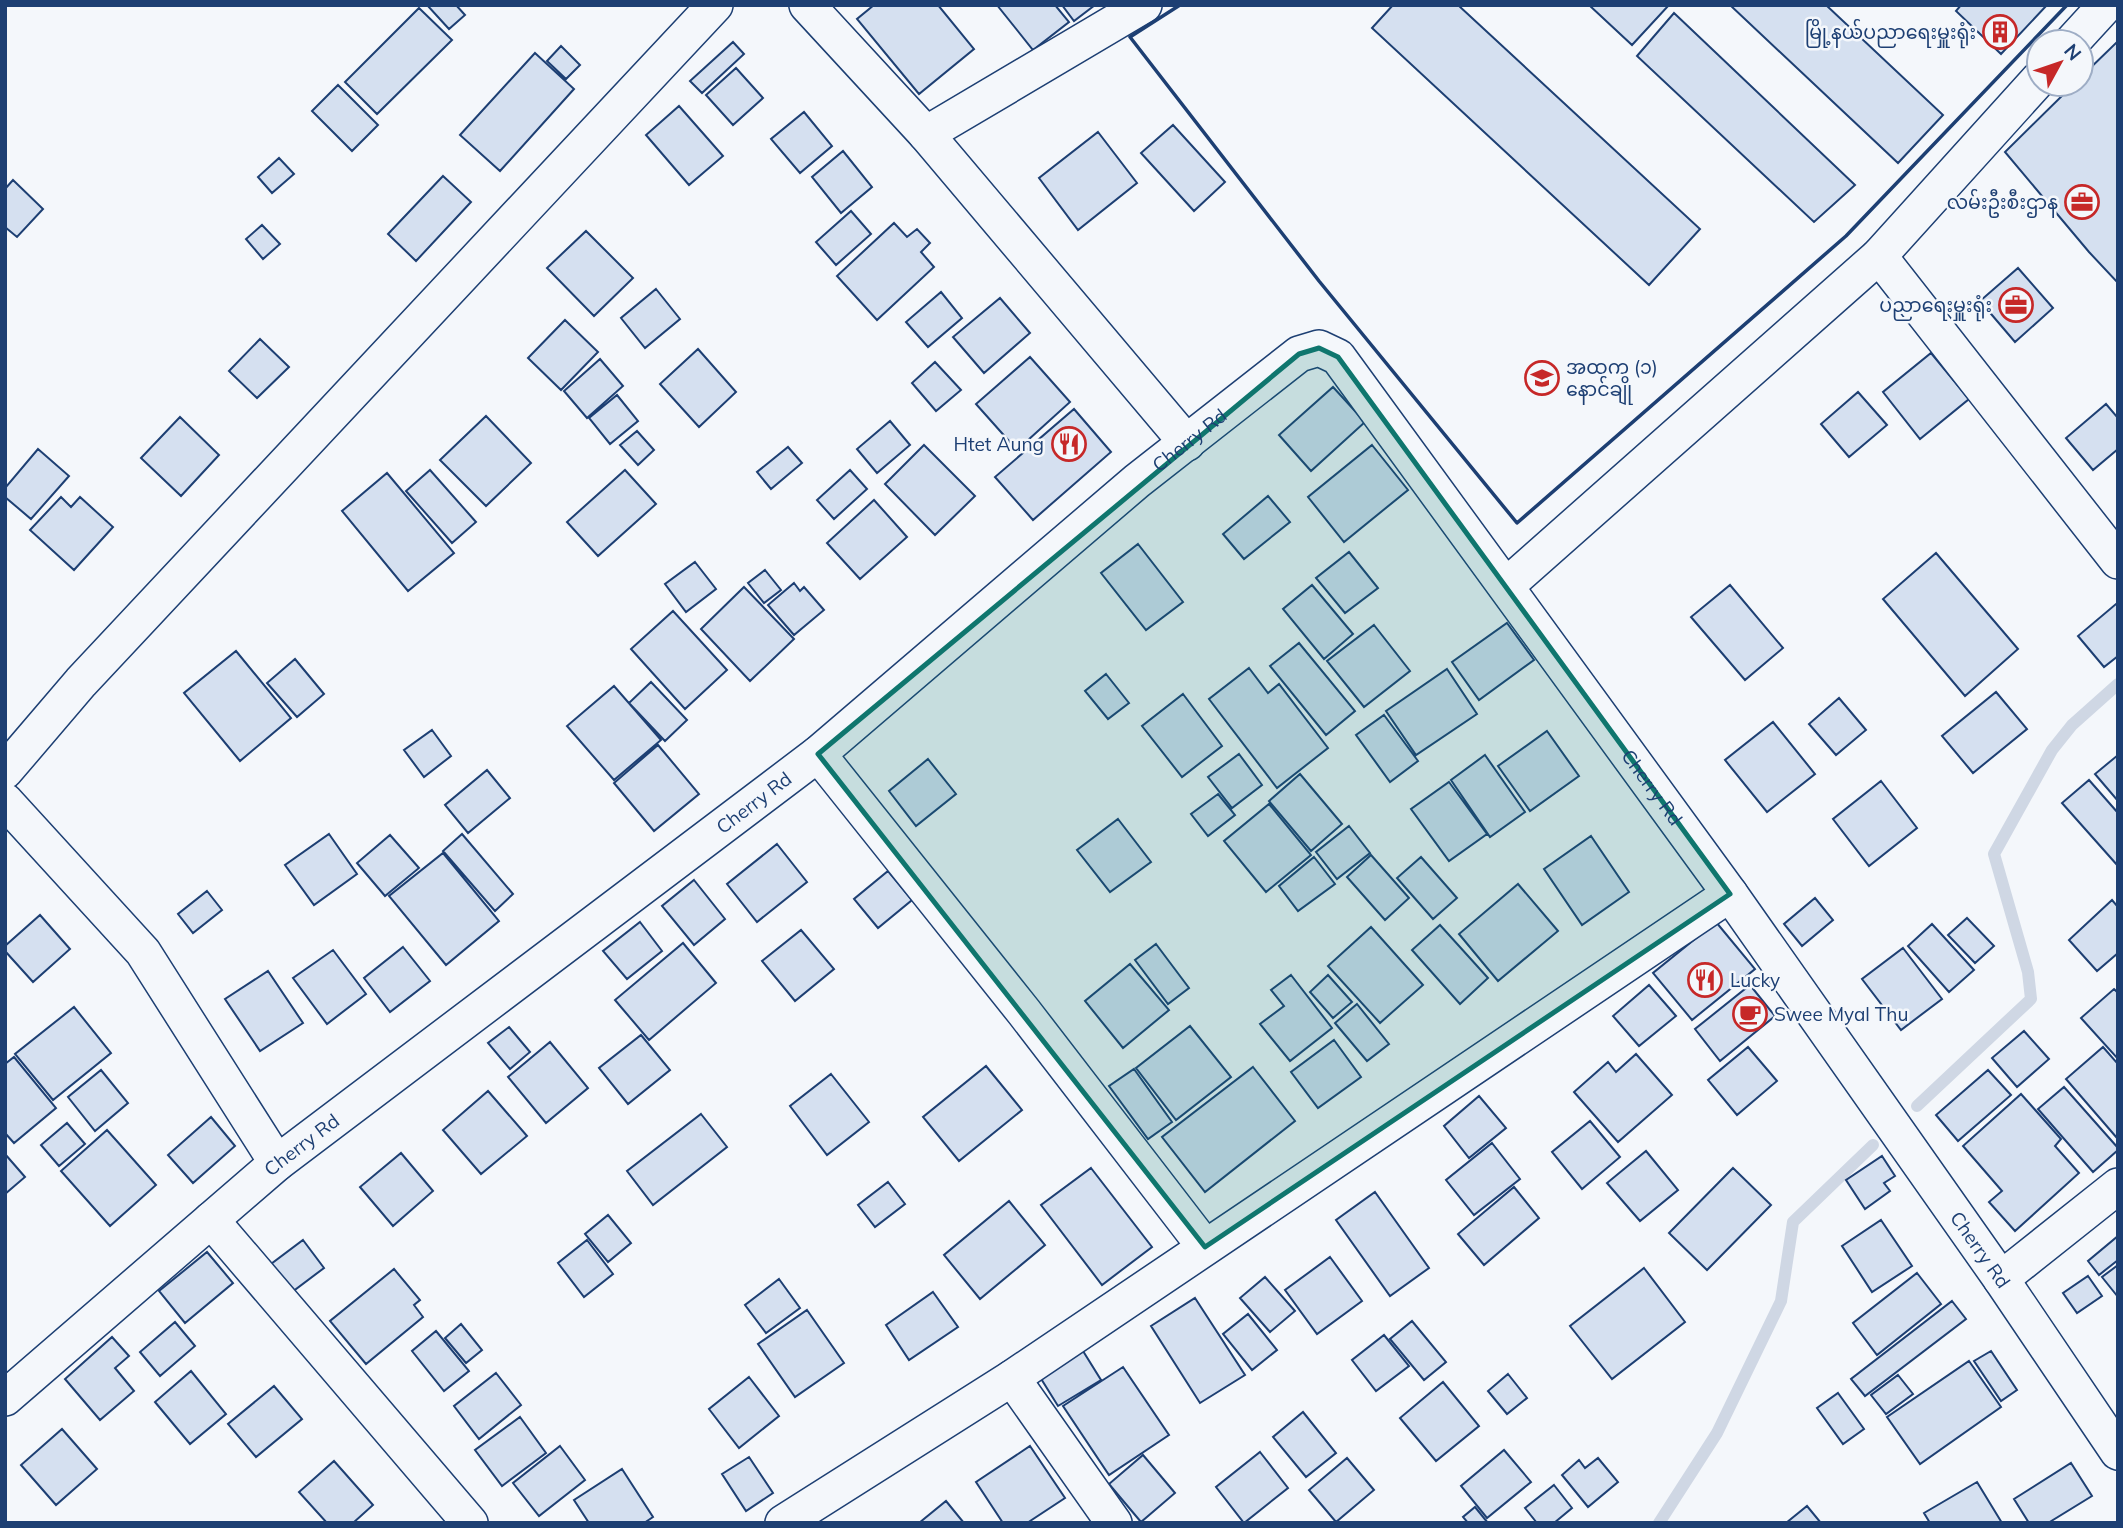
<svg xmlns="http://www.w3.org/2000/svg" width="2123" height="1528" font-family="Mulish,'Noto Sans Myanmar',sans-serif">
  <rect width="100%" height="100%" fill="#f4f7fb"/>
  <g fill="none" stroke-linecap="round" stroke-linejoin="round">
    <path stroke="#cfd7e4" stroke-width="12" d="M 1917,1106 L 2031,999 L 2028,972 L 1994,854 L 2052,750 L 2072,725 L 2118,684
      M 1659,1523 L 1717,1433 L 1781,1301 L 1793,1222 L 1873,1145"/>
  </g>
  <path fill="#d5e0f0" stroke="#1d3f73" stroke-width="2" d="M 427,5 L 456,5 L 465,15 L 449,29 Z
    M 874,5 L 938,5 L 974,49 L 919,94 L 857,19 Z
    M 997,5 L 1055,5 L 1069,22 L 1033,50 Z
    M 1062,5 L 1095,5 L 1074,21 Z
    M 1393,5 L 1458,5 L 1700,229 L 1649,285 L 1372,28 Z
    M 1589,5 L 1669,5 L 1632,45 Z
    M 1730,5 L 1826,5 L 1943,115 L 1898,163 Z
    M 1961,5 L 2047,5 L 2001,54 L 1956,11 Z
    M 419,8 L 452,40 L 377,114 L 345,82 Z
    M 1674,13 L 1855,185 L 1814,222 L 1637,56 Z
    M 2118,41 L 2118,283 L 2089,252 L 2005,152 L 2074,84 L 2081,84 L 2081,77 Z
    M 733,42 L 744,54 L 702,93 L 690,81 Z
    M 561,46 L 580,65 L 566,79 L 547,61 Z
    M 535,53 L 574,89 L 500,171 L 460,135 Z
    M 736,68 L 763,98 L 733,125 L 706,95 Z
    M 338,85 L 378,125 L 352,151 L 312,111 Z
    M 679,106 L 723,156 L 689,185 L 646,135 Z
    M 804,112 L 832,146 L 800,173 L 771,139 Z
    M 1173,125 L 1225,182 L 1194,211 L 1141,153 Z
    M 1098,132 L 1137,183 L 1078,230 L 1039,178 Z
    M 843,151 L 872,187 L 841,213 L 812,177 Z
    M 279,158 L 294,174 L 272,193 L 258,177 Z
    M 443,176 L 471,202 L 416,261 L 388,234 Z
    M 13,180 L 43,209 L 17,237 L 5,227 L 5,189 Z
    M 851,211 L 871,234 L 836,265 L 816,242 Z
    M 894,223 L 907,237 L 917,229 L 930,243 L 921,252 L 934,267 L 877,320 L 837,276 Z
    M 262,225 L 280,244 L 263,259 L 246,239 Z
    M 586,231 L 633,278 L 594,316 L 547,268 Z
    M 2018,268 L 2053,308 L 2015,342 L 1980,301 Z
    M 656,289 L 680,319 L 645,348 L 621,318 Z
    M 941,292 L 962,318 L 928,347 L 906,322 Z
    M 1000,298 L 1030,333 L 984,373 L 953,337 Z
    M 565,320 L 598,352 L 561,390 L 528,358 Z
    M 260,339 L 289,367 L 257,398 L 229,371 Z
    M 698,349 L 736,392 L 699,427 L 660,384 Z
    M 1931,353 L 1969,399 L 1920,439 L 1883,392 Z
    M 1030,357 L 1070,402 L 1017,450 L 976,404 Z
    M 600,359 L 623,386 L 587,418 L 564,391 Z
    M 935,362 L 961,390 L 936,411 L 912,383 Z
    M 1333,387 L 1365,422 L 1311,471 L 1279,435 Z
    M 1858,392 L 1887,425 L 1849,457 L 1821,424 Z
    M 617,395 L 638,421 L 610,444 L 589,418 Z
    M 2106,404 L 2118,418 L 2118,449 L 2093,470 L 2066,438 Z
    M 1074,409 L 1111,452 L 1033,520 L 995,477 Z
    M 486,416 L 531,463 L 486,506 L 440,460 Z
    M 180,417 L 219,455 L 181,496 L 141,458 Z
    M 890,421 L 910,445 L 877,473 L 857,449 Z
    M 637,431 L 654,450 L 638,465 L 620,445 Z
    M 924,445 L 975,496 L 935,535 L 885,484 Z
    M 1372,445 L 1408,490 L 1344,542 L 1308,497 Z
    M 788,447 L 802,463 L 771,489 L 757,472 Z
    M 38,449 L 69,476 L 31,519 L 5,497 L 5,488 Z
    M 430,470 L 476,522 L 452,543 L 406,491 Z
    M 625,470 L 656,504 L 598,556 L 567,522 Z
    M 850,470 L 867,489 L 834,519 L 817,500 Z
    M 387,473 L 454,553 L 408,591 L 342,511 Z
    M 1268,496 L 1290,522 L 1244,559 L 1223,534 Z
    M 61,497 L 71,507 L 80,497 L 113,527 L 74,570 L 30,530 Z
    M 874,500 L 907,537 L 860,579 L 827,543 Z
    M 1138,544 L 1183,602 L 1146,630 L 1101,573 Z
    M 1349,552 L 1378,588 L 1345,613 L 1316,578 Z
    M 1936,553 L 2018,649 L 1965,696 L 1883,599 Z
    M 695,562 L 716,589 L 686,612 L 665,584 Z
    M 765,570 L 781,590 L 764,603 L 748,583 Z
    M 794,583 L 800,591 L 804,587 L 824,610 L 794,635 L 768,605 Z
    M 1312,585 L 1353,634 L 1324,659 L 1283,609 Z
    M 1730,585 L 1783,648 L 1745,680 L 1691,617 Z
    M 744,587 L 794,639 L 750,681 L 701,629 Z
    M 2116,604 L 2118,606 L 2118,656 L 2104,667 L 2078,636 Z
    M 673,611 L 727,670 L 685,709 L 631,649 Z
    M 1507,623 L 1534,660 L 1479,700 L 1452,662 Z
    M 1374,625 L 1410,671 L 1364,707 L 1327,661 Z
    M 1299,643 L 1355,711 L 1326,735 L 1270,666 Z
    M 236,651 L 291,718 L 240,761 L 184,693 Z
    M 295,659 L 324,694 L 297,717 L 267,683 Z
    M 1249,668 L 1268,693 L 1279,684 L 1328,748 L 1277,788 L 1209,699 Z
    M 1447,669 L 1477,714 L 1416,755 L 1386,711 Z
    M 1106,674 L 1129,703 L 1108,719 L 1085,691 Z
    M 651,682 L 687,720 L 665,741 L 629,703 Z
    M 614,686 L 661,740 L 614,780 L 567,726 Z
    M 1996,692 L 2027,729 L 1973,773 L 1942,736 Z
    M 1183,694 L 1222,746 L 1182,777 L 1142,726 Z
    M 1839,698 L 1866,730 L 1836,755 L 1809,724 Z
    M 1384,715 L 1418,761 L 1390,782 L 1356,735 Z
    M 1773,722 L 1815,774 L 1767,812 L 1725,760 Z
    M 432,730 L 451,756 L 424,777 L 404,750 Z
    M 1547,731 L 1579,776 L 1530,811 L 1498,766 Z
    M 658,745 L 699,794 L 654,831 L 614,783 Z
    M 1239,754 L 1262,785 L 1232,808 L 1208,777 Z
    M 1485,755 L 1525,812 L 1490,837 L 1451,780 Z
    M 2118,755 L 2118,801 L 2095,774 Z
    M 928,759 L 956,794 L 916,826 L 889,791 Z
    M 487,770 L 510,798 L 468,833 L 445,805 Z
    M 1300,774 L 1342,824 L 1311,851 L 1269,801 Z
    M 2089,780 L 2118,813 L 2118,866 L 2062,803 Z
    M 1881,781 L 1917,828 L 1869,866 L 1833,819 Z
    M 1449,782 L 1487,834 L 1449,861 L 1411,809 Z
    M 1218,794 L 1235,815 L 1208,836 L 1191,814 Z
    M 1269,804 L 1311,855 L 1266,892 L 1224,841 Z
    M 1118,819 L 1151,862 L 1110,892 L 1077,850 Z
    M 1349,826 L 1370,853 L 1337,879 L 1316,852 Z
    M 329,834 L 357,874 L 314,905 L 285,865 Z
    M 462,834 L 513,894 L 495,911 L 443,851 Z
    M 390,835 L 419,868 L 385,896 L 357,863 Z
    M 1591,836 L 1629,892 L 1582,925 L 1544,869 Z
    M 777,844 L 807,882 L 757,922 L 727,884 Z
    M 443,853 L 499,921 L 446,965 L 389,896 Z
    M 1371,855 L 1409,898 L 1385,920 L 1347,877 Z
    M 1314,857 L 1335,884 L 1298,911 L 1279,886 Z
    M 1421,857 L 1457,898 L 1433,919 L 1397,878 Z
    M 888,871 L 912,900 L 878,928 L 854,899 Z
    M 694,880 L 725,919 L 694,945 L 662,906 Z
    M 1518,884 L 1558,931 L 1498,981 L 1459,934 Z
    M 207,891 L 222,910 L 193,933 L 178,914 Z
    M 1815,898 L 1833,920 L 1802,946 L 1784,924 Z
    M 2112,900 L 2118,907 L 2118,953 L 2097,971 L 2069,940 Z
    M 40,915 L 70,949 L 33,982 L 5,951 L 5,946 Z
    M 1967,918 L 1994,946 L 1975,963 L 1948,935 Z
    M 640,922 L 662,951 L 627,979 L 603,951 Z
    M 1716,922 L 1755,969 L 1692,1020 L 1653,973 Z
    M 1932,924 L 1974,970 L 1949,992 L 1908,946 Z
    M 1440,925 L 1488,978 L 1460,1004 L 1412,950 Z
    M 1371,927 L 1423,985 L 1380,1023 L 1328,966 Z
    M 801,930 L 834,969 L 795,1001 L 762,961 Z
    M 683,943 L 716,983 L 649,1040 L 615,1000 Z
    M 1156,944 L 1189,988 L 1168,1004 L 1135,960 Z
    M 403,947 L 430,981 L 390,1012 L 364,978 Z
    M 1903,948 L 1942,999 L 1901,1030 L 1862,979 Z
    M 333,950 L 366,994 L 327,1024 L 293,978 Z
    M 1130,964 L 1169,1010 L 1123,1048 L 1085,1001 Z
    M 268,971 L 303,1023 L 260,1051 L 225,999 Z
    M 1291,975 L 1332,1028 L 1290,1061 L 1260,1024 L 1284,1006 L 1271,990 Z
    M 1328,975 L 1352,1002 L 1333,1018 L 1310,992 Z
    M 1649,985 L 1676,1016 L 1639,1046 L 1613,1016 Z
    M 1750,985 L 1775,1016 L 1720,1061 L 1695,1029 Z
    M 2114,989 L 2118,993 L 2118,1059 L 2081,1018 Z
    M 1357,1004 L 1389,1044 L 1367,1061 L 1335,1023 Z
    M 74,1007 L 111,1053 L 53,1100 L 15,1054 Z
    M 1190,1026 L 1231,1077 L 1176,1120 L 1136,1068 Z
    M 509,1027 L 530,1052 L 510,1069 L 488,1043 Z
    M 2024,1031 L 2049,1059 L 2017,1087 L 1992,1058 Z
    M 641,1035 L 670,1070 L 628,1104 L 599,1068 Z
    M 1334,1040 L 1361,1077 L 1318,1108 L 1291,1072 Z
    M 550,1042 L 588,1088 L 546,1123 L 508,1077 Z
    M 1748,1047 L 1777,1081 L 1737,1115 L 1708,1080 Z
    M 2103,1047 L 2118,1064 L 2117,1138 L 2066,1079 Z
    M 1636,1054 L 1672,1095 L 1618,1142 L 1574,1092 L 1608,1062 L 1616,1072 Z
    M 14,1057 L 56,1108 L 14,1143 L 5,1133 L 5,1064 Z
    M 986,1066 L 1022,1110 L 959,1161 L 923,1117 Z
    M 1253,1067 L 1295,1121 L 1205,1192 L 1162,1137 Z
    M 1134,1069 L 1172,1122 L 1148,1139 L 1109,1086 Z
    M 101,1070 L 128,1103 L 95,1131 L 68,1097 Z
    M 1988,1070 L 2011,1095 L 1958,1141 L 1936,1115 Z
    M 831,1074 L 869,1122 L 827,1155 L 790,1106 Z
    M 2064,1087 L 2118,1148 L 2118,1150 L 2093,1172 L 2038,1109 Z
    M 488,1091 L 527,1136 L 481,1174 L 443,1130 Z
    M 2021,1094 L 2061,1139 L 2055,1146 L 2079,1173 L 2015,1231 L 1989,1202 L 2002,1191 L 1963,1146 Z
    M 1479,1096 L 1506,1128 L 1469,1158 L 1444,1126 Z
    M 701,1114 L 727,1147 L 653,1205 L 627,1171 Z
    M 211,1117 L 235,1146 L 193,1183 L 168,1155 Z
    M 1590,1121 L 1620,1157 L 1582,1189 L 1552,1152 Z
    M 67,1123 L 85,1144 L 59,1166 L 41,1145 Z
    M 107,1130 L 156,1185 L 110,1226 L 61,1171 Z
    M 1492,1143 L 1520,1179 L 1474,1215 L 1446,1180 Z
    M 1646,1151 L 1678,1190 L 1640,1221 L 1607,1183 Z
    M 401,1153 L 433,1191 L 393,1226 L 360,1187 Z
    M 5,1154 L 25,1177 L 5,1194 Z
    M 1882,1156 L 1895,1176 L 1884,1183 L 1890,1191 L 1865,1209 L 1846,1180 Z
    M 1091,1168 L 1152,1247 L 1102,1285 L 1041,1205 Z
    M 1733,1168 L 1771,1205 L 1707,1270 L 1669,1233 Z
    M 888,1182 L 905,1204 L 875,1227 L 858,1205 Z
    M 1514,1187 L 1539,1218 L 1484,1265 L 1458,1234 Z
    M 1375,1192 L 1429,1268 L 1390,1296 L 1336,1220 Z
    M 1009,1201 L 1045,1245 L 980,1299 L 944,1255 Z
    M 608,1215 L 631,1243 L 608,1262 L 585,1234 Z
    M 1881,1220 L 1912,1266 L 1872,1292 L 1842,1246 Z
    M 2118,1236 L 2118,1260 L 2099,1275 L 2088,1261 Z
    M 303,1240 L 324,1268 L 292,1292 L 271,1264 Z
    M 587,1240 L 613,1274 L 584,1297 L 558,1263 Z
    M 207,1252 L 233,1283 L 185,1323 L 159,1291 Z
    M 1330,1257 L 1362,1301 L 1317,1334 L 1285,1290 Z
    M 2118,1265 L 2118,1297 L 2102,1277 Z
    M 1644,1268 L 1685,1322 L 1612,1379 L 1570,1326 Z
    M 394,1269 L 420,1300 L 414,1305 L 423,1317 L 366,1364 L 330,1321 Z
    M 1917,1273 L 1941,1304 L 1877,1355 L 1853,1323 Z
    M 2088,1276 L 2102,1296 L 2077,1313 L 2063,1293 Z
    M 1265,1277 L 1295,1311 L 1270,1332 L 1240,1298 Z
    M 779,1279 L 800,1308 L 766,1333 L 745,1305 Z
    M 933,1292 L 958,1327 L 909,1360 L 886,1325 Z
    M 1195,1298 L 1245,1375 L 1200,1403 L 1151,1326 Z
    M 1952,1301 L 1966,1319 L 1865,1396 L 1851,1379 Z
    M 807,1310 L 844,1363 L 795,1397 L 758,1344 Z
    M 1248,1314 L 1277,1350 L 1252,1370 L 1223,1334 Z
    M 1412,1321 L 1446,1362 L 1424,1380 L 1390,1339 Z
    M 175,1322 L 195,1346 L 160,1376 L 140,1352 Z
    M 461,1324 L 482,1350 L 466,1363 L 445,1338 Z
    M 436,1331 L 469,1371 L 444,1391 L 412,1351 Z
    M 1384,1335 L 1409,1366 L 1376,1391 L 1352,1360 Z
    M 112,1337 L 129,1356 L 115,1368 L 134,1391 L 100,1420 L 65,1379 Z
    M 1083,1351 L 1101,1380 L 1058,1406 L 1040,1377 Z
    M 1991,1351 L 2017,1390 L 2001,1401 L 1974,1361 Z
    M 1969,1361 L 2001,1407 L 1920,1464 L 1887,1417 Z
    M 1123,1367 L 1169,1435 L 1109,1475 L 1063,1406 Z
    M 191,1371 L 226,1414 L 190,1444 L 155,1402 Z
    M 496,1373 L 521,1405 L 479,1439 L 454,1406 Z
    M 1508,1374 L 1527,1398 L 1507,1414 L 1488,1391 Z
    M 1898,1375 L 1913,1394 L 1886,1414 L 1871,1395 Z
    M 749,1377 L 779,1416 L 739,1448 L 709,1409 Z
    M 1443,1382 L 1479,1426 L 1436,1461 L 1400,1418 Z
    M 274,1386 L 302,1419 L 256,1457 L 228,1424 Z
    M 1838,1393 L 1864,1429 L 1843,1444 L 1817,1408 Z
    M 1303,1412 L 1336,1453 L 1306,1477 L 1273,1437 Z
    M 520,1417 L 546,1453 L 502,1486 L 475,1450 Z
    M 62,1429 L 97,1469 L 56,1505 L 21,1465 Z
    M 560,1446 L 585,1480 L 539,1516 L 513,1483 Z
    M 1030,1446 L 1065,1498 L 1027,1523 L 1003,1523 L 976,1482 Z
    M 1504,1450 L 1531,1482 L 1487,1518 L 1461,1486 Z
    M 1260,1452 L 1288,1488 L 1244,1523 L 1216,1487 Z
    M 1143,1455 L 1175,1493 L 1141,1522 L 1109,1484 Z
    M 749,1457 L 773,1493 L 746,1511 L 722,1474 Z
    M 1347,1458 L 1374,1490 L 1336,1522 L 1309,1490 Z
    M 1598,1458 L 1618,1482 L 1588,1507 L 1562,1475 L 1579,1460 L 1585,1468 Z
    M 334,1461 L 373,1505 L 353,1523 L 327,1523 L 299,1492 Z
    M 2071,1463 L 2092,1496 L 2048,1523 L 2029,1523 L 2014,1499 Z
    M 622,1469 L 653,1517 L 644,1523 L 589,1523 L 574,1500 Z
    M 1977,1482 L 2002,1523 L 1930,1523 L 1924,1513 Z
    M 1554,1485 L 1572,1508 L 1554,1523 L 1537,1523 L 1525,1508 Z
    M 946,1501 L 964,1523 L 919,1523 Z
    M 1807,1506 L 1821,1523 L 1786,1523 Z
    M 1475,1507 L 1488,1523 L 1468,1523 L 1463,1517 Z"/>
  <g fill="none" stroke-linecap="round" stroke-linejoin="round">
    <g stroke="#1d3f73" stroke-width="38">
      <g id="street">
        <path d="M 807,5 L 926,134 L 1187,443"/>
        <path d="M 2072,42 L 2106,5"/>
        <path d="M 926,134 L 1144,5"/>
        <path d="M 1879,256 L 2118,561"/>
        <path d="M 1506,586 L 1879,256 L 2039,79"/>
        <path d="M 818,754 L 1024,1012 L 1205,1247"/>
        <path d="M 5,771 L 81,682 L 715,5"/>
        <path d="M 5,801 L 143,952 L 277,1163"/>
        <path d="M 211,1220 L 470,1523"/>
        <path d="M 2001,1279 L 2118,1186"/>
        <path d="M 1012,1378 L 1114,1523"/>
        <path id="s1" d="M 5,1398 L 277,1163 L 818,754 L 1137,481 L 1299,354 L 1319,348 L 1338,357 L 1730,894 L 2001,1279 L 2118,1452"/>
        <path d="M 783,1523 L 1012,1378 L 1730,894"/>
      </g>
    </g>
    <use href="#street" stroke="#f4f7fb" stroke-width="35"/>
    <path stroke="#1d3f73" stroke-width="3.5" d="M 1180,5 L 1130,37 L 1319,281 L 1517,523 L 1846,236 L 2067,5"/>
  </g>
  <path fill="#0f766e" fill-opacity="0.2" stroke="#0f766e" stroke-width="5" stroke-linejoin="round" d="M 1319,348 L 1338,357 L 1730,894 L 1205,1247 L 818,754 L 1299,354 Z"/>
  <defs>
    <g id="building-ring" transform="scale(1.75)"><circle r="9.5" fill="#f4f7fb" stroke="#c62828" stroke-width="1.5"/><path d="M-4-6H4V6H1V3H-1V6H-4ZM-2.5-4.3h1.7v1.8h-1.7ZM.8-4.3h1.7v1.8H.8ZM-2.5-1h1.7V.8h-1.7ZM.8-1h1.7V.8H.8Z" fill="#c62828"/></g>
    <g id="office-ring" transform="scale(1.75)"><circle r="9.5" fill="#f4f7fb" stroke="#c62828" stroke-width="1.5"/><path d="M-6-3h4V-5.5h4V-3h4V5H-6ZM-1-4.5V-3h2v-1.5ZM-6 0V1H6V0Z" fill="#c62828"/></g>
    <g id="school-ring" transform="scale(1.75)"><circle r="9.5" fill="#f4f7fb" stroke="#c62828" stroke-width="1.5"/><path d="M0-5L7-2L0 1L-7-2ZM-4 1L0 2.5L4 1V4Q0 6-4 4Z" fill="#c62828"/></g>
    <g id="restaurant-ring" transform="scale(1.75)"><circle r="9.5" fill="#f4f7fb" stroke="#c62828" stroke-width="1.5"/><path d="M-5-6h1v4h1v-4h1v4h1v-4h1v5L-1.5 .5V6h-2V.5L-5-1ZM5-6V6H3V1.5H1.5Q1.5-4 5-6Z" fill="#c62828"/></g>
    <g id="cafe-ring" transform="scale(1.75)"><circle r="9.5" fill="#f4f7fb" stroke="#c62828" stroke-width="1.5"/><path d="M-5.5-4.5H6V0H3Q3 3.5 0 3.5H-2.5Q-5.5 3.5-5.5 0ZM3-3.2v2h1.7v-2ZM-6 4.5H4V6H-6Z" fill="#c62828"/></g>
  </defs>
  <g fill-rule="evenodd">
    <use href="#building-ring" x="2000" y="32"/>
    <use href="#office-ring" x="2082" y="202"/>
    <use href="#office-ring" x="2016" y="305"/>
    <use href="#school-ring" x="1542" y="378"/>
    <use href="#restaurant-ring" x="1069" y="444"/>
    <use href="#restaurant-ring" x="1705" y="980"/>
    <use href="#cafe-ring" x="1750" y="1014"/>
  </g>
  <g text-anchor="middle" stroke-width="5" stroke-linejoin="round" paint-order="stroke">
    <g font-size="19" fill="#1d3f73" stroke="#f4f7fb" text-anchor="end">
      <text x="1976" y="39">မြို့နယ်ပညာရေးမှူးရုံး</text>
      <text x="2058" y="209">လမ်းဦးစီးဌာန</text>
      <text x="1992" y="312">ပညာရေးမှူးရုံး</text>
      <text x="1566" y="374" text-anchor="start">အထက (၁)<tspan x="1566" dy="22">နောင်ချို</tspan></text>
      <text x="1044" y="451">Htet Aung</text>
      <text x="1730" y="987" text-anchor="start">Lucky</text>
      <text x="1774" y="1021" text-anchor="start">Swee Myal Thu</text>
    </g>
    <g font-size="19" fill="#1d3f73" stroke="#f4f7fb">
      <text dy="7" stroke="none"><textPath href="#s1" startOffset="1524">Cherry Rd</textPath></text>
      <text dy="7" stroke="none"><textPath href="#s1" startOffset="2238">Cherry Rd</textPath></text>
      <text dy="7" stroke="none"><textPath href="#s1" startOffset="957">Cherry Rd</textPath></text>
      <text dy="7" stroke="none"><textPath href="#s1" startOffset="390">Cherry Rd</textPath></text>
      <text dy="7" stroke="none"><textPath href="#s1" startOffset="2805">Cherry Rd</textPath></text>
    </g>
  </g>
  <rect width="2123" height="1528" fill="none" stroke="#1d3f73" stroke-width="14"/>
  <g transform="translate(2060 63) rotate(50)"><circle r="33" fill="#f4f7fb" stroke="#9eadc5" stroke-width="2"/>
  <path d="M0-5L12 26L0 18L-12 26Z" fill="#c62828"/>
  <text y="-10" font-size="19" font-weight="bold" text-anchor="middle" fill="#1d3f73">N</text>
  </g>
</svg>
